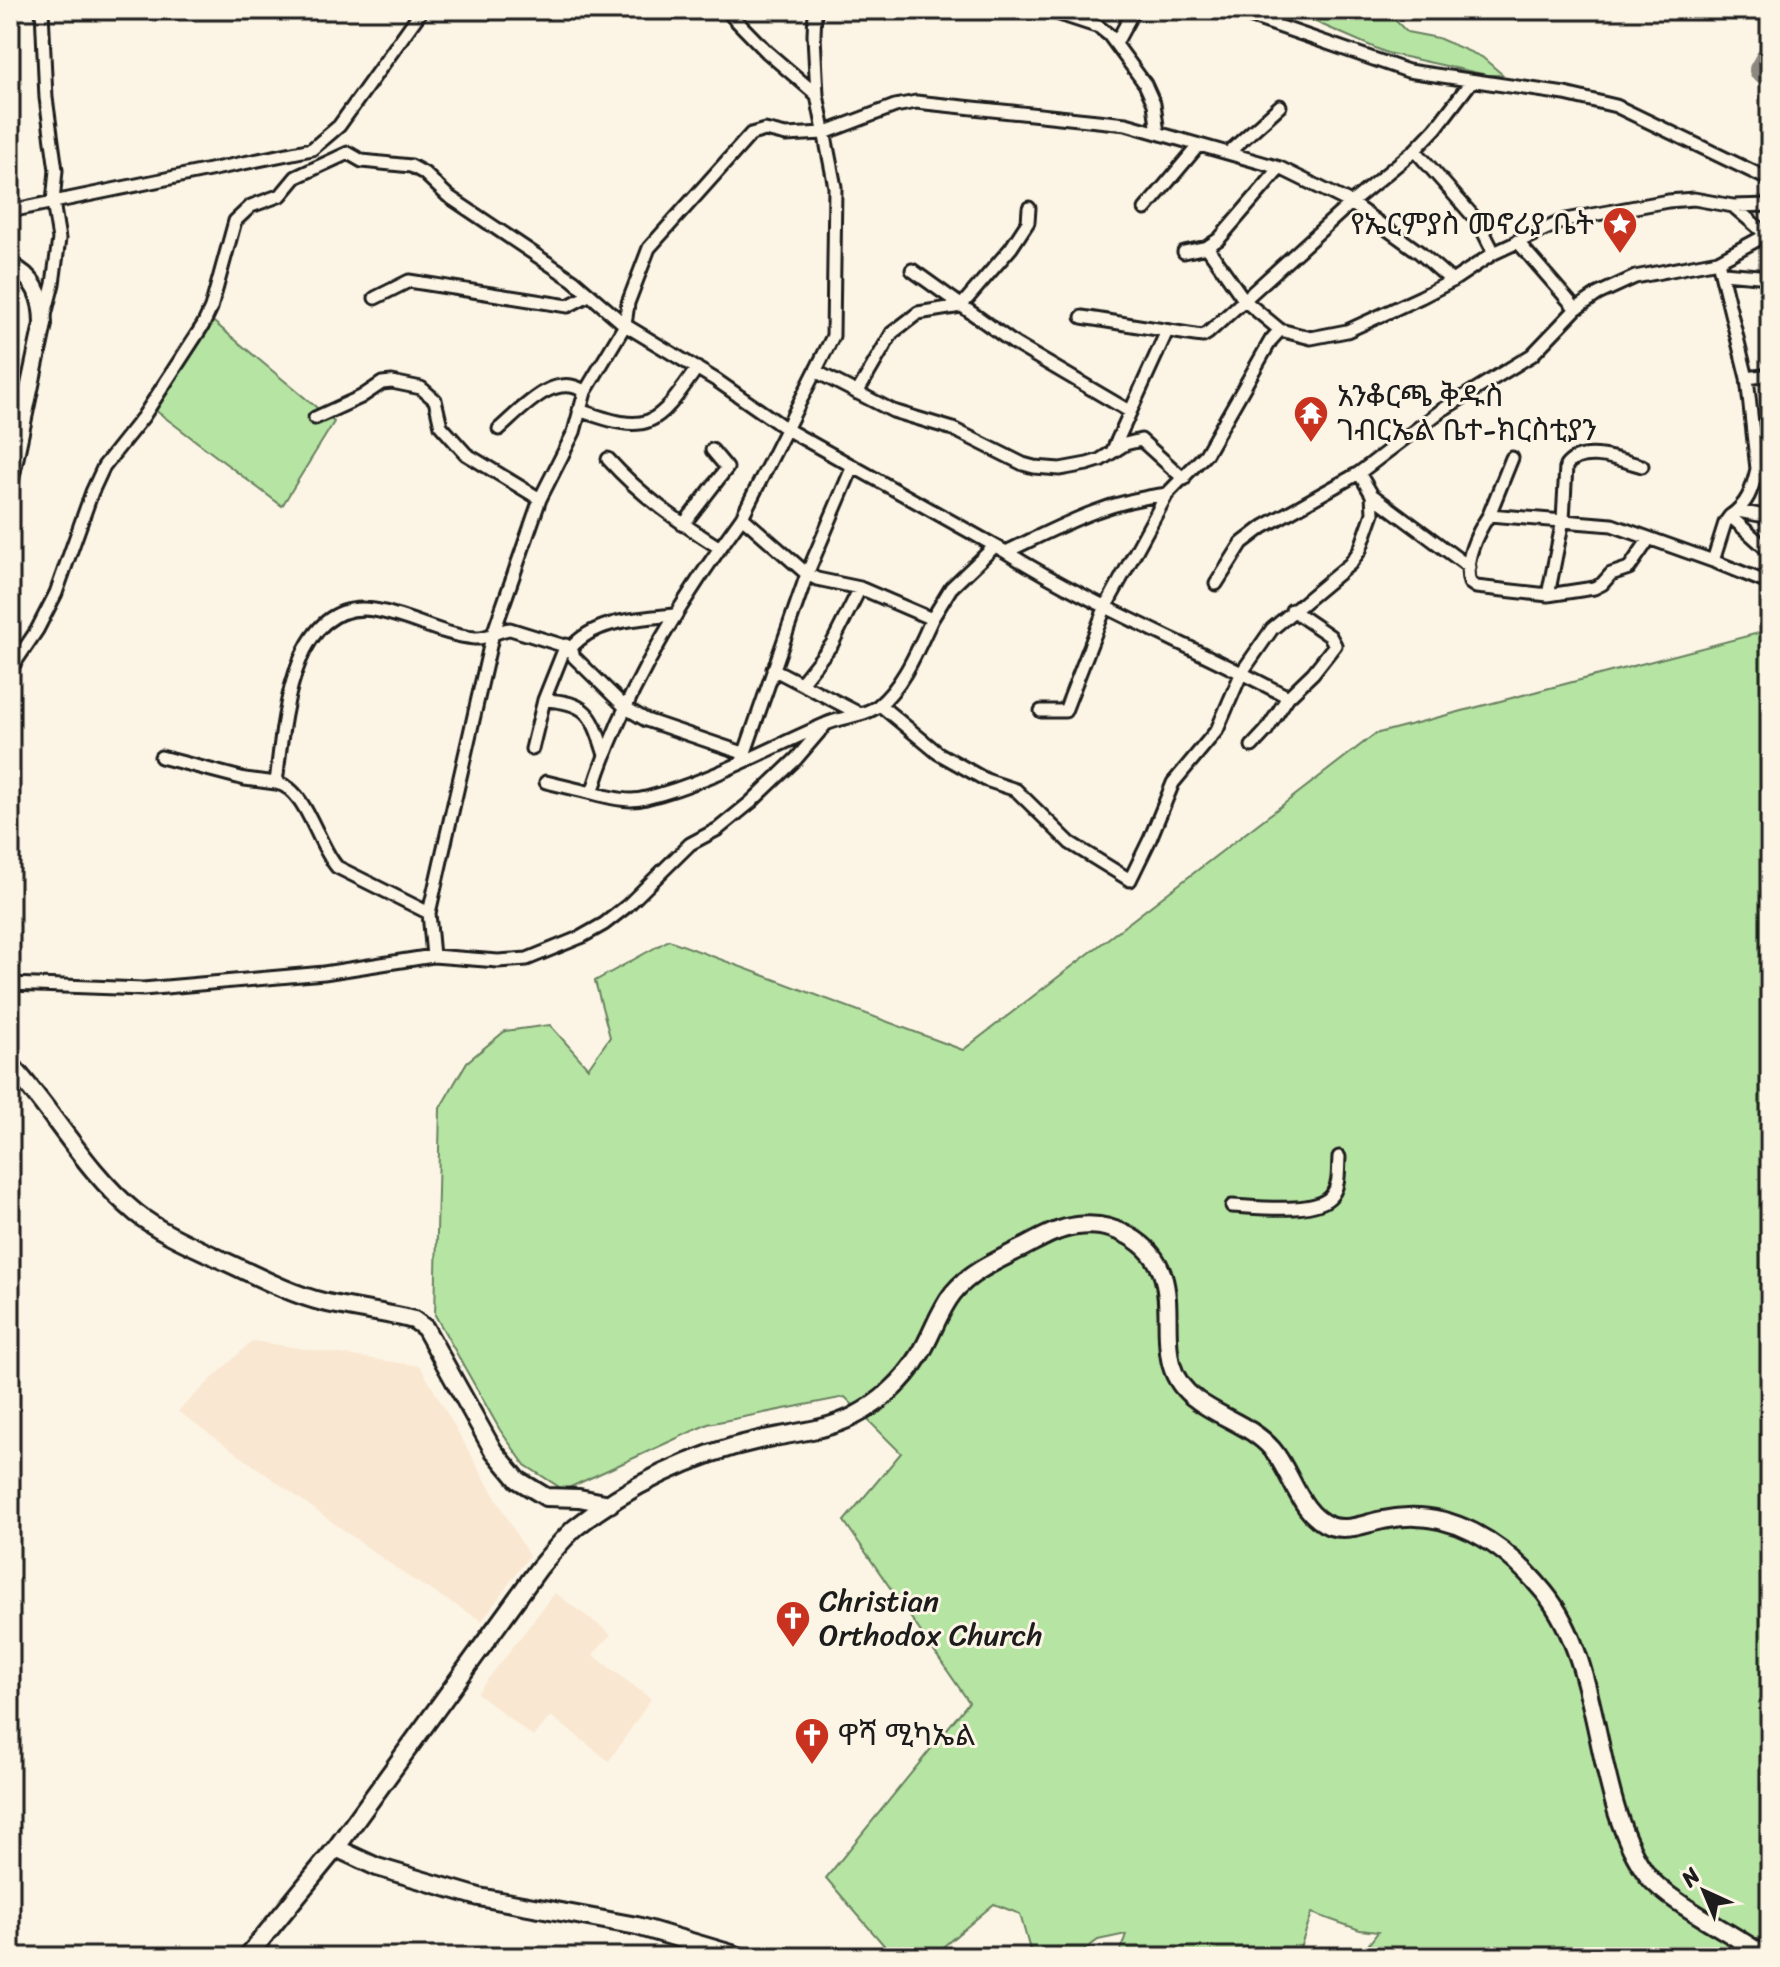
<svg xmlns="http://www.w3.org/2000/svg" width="1780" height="1967" font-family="Sriracha,'Noto Sans Ethiopic',sans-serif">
  <rect width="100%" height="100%" fill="#fcf5e5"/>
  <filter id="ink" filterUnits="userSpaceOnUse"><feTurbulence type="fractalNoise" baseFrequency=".0125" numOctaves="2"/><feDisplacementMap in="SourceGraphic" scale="16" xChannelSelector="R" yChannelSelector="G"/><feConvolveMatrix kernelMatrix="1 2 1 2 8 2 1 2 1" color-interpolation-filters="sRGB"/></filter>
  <g filter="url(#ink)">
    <path fill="#f9e7d1" d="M 252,1341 L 420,1366 L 529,1556 L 482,1621 L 410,1578 L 178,1411 Z
      M 555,1593 L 611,1634 L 593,1655 L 651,1699 L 609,1761 L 551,1716 L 533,1737 L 477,1693 Z"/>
    <path fill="#b6e5a3" stroke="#698060" stroke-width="2" d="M 1288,10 L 1391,10 L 1393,18 L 1407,32 L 1438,38 L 1482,57 L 1503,75 L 1487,75 L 1387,53 Z
      M 203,313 L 334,422 L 282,506 L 151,407 Z
      M 1770,630 L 1770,1957 L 1359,1957 L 1378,1932 L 1360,1930 L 1312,1913 L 1297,1957 L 1127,1957 L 1120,1952 L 1126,1934 L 1098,1940 L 1075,1957 L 1042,1957 L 1030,1950 L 1020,1914 L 994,1904 L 931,1957 L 894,1957 L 826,1878 L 969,1702 L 844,1521 L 901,1453 L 845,1397 L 708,1424 L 564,1490 L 525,1465 L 500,1430 L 435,1315 L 440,1108 L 467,1062 L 505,1031 L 550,1025 L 588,1068 L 610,1037 L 595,981 L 669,940 L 963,1050 L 1375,734 Z"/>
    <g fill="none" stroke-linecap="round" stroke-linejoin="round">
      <path stroke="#8c8880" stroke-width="26" d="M 1762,70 L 1770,56"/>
      <g stroke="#1c1c1c" stroke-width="17">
        <path id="street" d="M 42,10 L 46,98 L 56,170 L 53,202 L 59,239 L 53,284 L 45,315
          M 726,10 L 767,52 L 817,95 L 835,187 L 833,336 L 742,517
          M 815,10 L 814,35 L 817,95
          M 1232,10 L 1408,71 L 1565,94 L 1616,106 L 1770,180
          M 1050,11 L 1099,27 L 1109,35 L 1145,84 L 1154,104 L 1158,133
          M 1116,43 L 1134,10
          M 1415,150 L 1479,223 L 1494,253
          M 1228,153 L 1280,106
          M 1733,206 L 1767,235
          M 1145,209 L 1198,146
          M 10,211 L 312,149 L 339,126 L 422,10
          M 1517,241 L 1576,309
          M 1207,247 L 1245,301 L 1280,330
          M 1184,252 L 1207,247 L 1219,239 L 1280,168
          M 1718,261 L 1747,378 L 1757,469 L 1770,475
          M 912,270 L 1015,344 L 1129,411
          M 1723,273 L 1770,277
          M 375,298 L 409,281 L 568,306 L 589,295
          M 1082,317 L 1195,335 L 1203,336 L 1208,333 L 1351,203 L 1415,150 L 1436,128 L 1471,82
          M 817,372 L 893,411 L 953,429 L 1023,464 L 1034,467 L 1060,469 L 1087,464 L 1100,460 L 1125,444 L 1141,440 L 1184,479
          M 1747,378 L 1770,375
          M 857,393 L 892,333 L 918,313 L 961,306 L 1011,248 L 1028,222 L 1029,208
          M 579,410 C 649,435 655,428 697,368
          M 315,418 L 361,397 L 382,383 L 392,382 L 421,388 L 435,400 L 441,426 L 466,454 L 540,499
          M 499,429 C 521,410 555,370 585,392
          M 1112,452 L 1167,331
          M 1512,458 L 1489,515 L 1612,525 L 1713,561
          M 608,459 C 641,496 679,522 720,548 L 742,517 L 807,574 L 742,761
          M 1757,469 C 1752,490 1748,504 1730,516 L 1770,552
          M 1372,495 L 1469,567
          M 1738,511 L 1770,517
          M 1489,515 C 1477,533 1463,561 1470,583 L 1476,587 L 1548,595 L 1563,520 L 1566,466 C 1582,445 1621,460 1642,466
          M 1730,516 L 1725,523 L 1713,561 L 1763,581 L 1770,580
          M 683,525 L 727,468 L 712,450
          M 1006,552 C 1096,608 1195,647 1288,697 L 1313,673 L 1335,645 L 1330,636 L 1292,610
          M 1216,584 L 1242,543 L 1263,527 L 1359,473 L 1442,410 L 1532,355 L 1576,309 L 1598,294 L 1635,277 L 1718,261 L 1770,233
          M 1548,595 L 1594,588 L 1602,584 L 1611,574 L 1629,568 L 1649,539
          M 932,619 L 951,588 L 995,546
          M 571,648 L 574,657 L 626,708 L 646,720 L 743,753
          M 773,669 L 858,713
          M 10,670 L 37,630 L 56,593 L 92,492 L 104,466 L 143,417 L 203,325 L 211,308 L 235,221 L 251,206 L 281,195 L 296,177 L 348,153 L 362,161 L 411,166 L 424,173 L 448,196 L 573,280 L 625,325 L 716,380 L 788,430 L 1006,552 C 1063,525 1103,502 1167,494
          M 801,683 L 832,644 L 860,588
          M 544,700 C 587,702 592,714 604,752
          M 880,705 L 938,753 L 986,780 L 1016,790 L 1070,843 L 1130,880 L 1150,839 L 1173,783 L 1217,730 L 1242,672 L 1272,629 L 1350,564 L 1360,550 L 1373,513 L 1372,495 L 1359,473
          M 1041,711 L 1065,711 L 1105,608 L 1167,494 L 1206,454 L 1271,340 L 1280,330 L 1311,338 L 1347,331 L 1421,297 L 1452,281 L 1494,253 L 1565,220 L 1668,201 L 1694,199 L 1733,206 L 1770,205
          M 1252,746 L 1266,731 L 1288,697
          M 532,749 L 544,700 L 566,645
          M 161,757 L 245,779 L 276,783 C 283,727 290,597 374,610 C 408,615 440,635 475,638 C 489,639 497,630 510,629 L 571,648 C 595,619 639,619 674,615
          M 546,782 L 592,793 C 619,705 667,623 720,548
          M 276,783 C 306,787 317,845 337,867 L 429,913 L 433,956
          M 592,793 C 609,797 628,803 646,798 C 708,783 767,749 826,724 C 841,717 865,716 878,706 C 904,685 918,648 932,619 L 860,588 L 817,579 L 807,574 L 853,466
          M 429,913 L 492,637 L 540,499 L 574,432 L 585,392 L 625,325 L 628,303 L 649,248 L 751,134 L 765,130 L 786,135 L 824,133 L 895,106 L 916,102 L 1126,124 L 1280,168 L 1351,203 L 1419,252 L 1452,281
          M 10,984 L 143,989 L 324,973 L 433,956 L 498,961 L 527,959 L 581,937 L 604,924 L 627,906 L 690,844 L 718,829 L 751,802 L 796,759 L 826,724
          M 1232,1206 C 1255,1207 1318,1215 1332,1195 C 1340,1184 1338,1170 1339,1157"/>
      </g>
      <g stroke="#1c1c1c" stroke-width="22">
        <path id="secondary" d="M 10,266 C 35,277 43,298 43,324 L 10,479
          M 10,1064 C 54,1112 85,1171 136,1213 C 161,1233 193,1246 222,1260 C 255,1275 288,1293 323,1302 C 353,1309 384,1312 414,1320 L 425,1328 L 493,1450 L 518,1480 L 546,1497 L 579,1498 L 610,1504
          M 336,1848 L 377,1867 L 479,1897 L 637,1926 L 742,1957
          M 247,1957 L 336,1848 L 539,1568 C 550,1555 562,1540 575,1528 C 627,1486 694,1454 759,1440 C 790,1433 825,1431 854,1416 C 880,1403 904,1381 919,1356 C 932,1336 938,1312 953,1293 C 970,1272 996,1261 1020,1249 C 1038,1240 1057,1228 1077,1226 C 1112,1221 1152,1241 1163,1276 C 1176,1319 1152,1369 1197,1400 C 1221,1418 1252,1426 1272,1449 C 1292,1472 1299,1514 1330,1526 C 1348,1532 1366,1523 1383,1520 C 1448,1505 1504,1543 1544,1592 C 1606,1668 1591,1800 1648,1876 C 1669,1903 1735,1934 1766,1957"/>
      </g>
      <use href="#street" stroke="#fcf5e5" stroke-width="11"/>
      <use href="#secondary" stroke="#fcf5e5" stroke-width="16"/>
    </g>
  </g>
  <defs>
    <g id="sight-pin" transform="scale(1.8)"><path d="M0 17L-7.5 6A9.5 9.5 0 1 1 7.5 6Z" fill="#c8321e" stroke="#fcf5e5"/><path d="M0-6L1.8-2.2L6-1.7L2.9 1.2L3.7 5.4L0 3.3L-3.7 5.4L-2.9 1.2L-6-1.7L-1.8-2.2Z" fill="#fff"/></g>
    <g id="temple-pin" transform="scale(1.8)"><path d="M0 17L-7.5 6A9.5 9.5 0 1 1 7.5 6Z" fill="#c8321e" stroke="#fcf5e5"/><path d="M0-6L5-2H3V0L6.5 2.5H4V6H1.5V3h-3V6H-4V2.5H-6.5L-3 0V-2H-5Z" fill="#fff"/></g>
    <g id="church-pin" transform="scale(1.8)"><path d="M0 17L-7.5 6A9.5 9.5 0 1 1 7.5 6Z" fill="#c8321e" stroke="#fcf5e5"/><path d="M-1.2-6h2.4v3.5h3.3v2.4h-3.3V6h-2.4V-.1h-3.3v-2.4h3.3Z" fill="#fff"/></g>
  </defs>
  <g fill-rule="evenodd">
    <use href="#sight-pin" x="1620" y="224"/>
    <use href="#temple-pin" x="1311" y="413"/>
    <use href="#church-pin" x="793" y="1618"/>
    <use href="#church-pin" x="812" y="1735"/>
  </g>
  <g text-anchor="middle" stroke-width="6" stroke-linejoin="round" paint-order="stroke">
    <g font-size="30" fill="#1c1c1c" stroke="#fcf5e5" text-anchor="start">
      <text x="1594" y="234" text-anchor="end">የኤርምያስ መኖሪያ ቤት</text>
      <text x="1337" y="406">አንቆርጫ ቅዱስ<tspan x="1337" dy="34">ገብርኤል ቤተ-ክርስቲያን</tspan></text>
      <text x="819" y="1611">Christian<tspan x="819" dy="34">Orthodox Church</tspan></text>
      <text x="838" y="1745">ዋሻ ሚካኤል</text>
    </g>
  </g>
  <rect width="1780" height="1967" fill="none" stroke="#fcf5e5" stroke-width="40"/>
  <rect x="20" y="20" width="1740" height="1927" fill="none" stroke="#1c1c1c" stroke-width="3" filter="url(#ink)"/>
  <g transform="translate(1704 1891) rotate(316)" stroke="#fcf5e5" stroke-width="6" paint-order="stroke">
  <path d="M0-6L14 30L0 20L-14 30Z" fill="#1c1c1c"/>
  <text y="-12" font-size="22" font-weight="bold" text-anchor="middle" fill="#1c1c1c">N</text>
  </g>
</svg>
